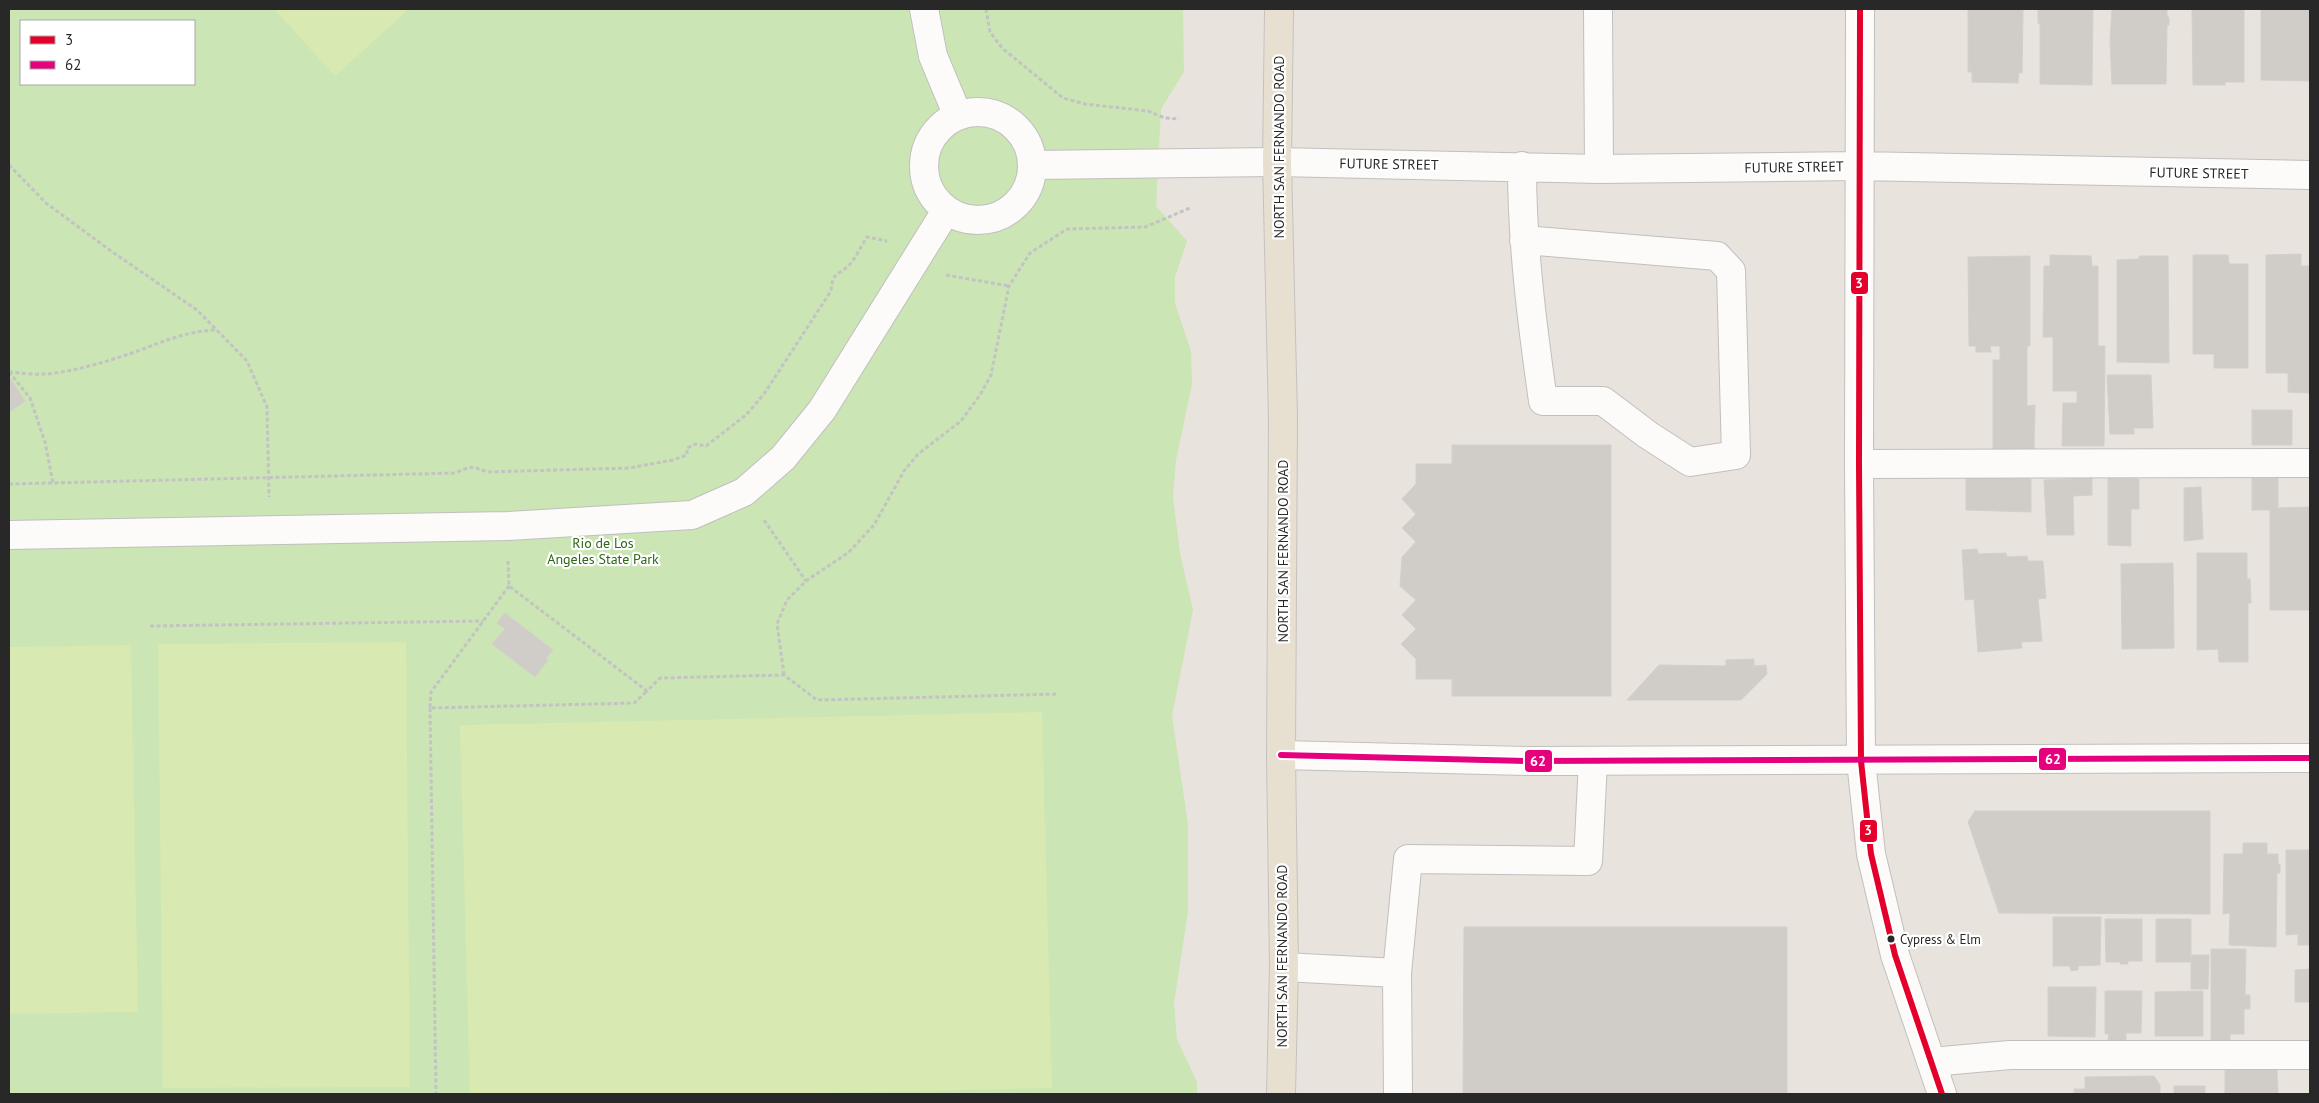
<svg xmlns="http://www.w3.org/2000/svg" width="2319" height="1103" font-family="'PT Sans',sans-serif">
  <rect width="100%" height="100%" fill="#e8e3dd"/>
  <path fill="#cbe5b4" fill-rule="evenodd" d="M 9,9 L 1183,9 L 1184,72 L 1161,109 L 1156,206 L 1187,241 L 1175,277 L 1175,303 L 1191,351 L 1192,384 L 1176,460 L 1173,497 L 1180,553 L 1193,610 L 1172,716 L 1188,824 L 1188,912 L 1174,1003 L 1177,1039 L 1197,1082 L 1197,1094 L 9,1094 ZM 21,21 L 194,21 L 194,84 L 21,84 Z"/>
  <path fill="#d8e9b1" d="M 274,9 L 409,9 L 335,76 Z
    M 406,642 L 410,1087 L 163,1088 L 158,644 Z
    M 131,645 L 138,1012 L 9,1014 L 9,647 Z
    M 1042,712 L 1052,1088 L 773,1094 L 470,1094 L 460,725 Z"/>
  <path fill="#d0cdc9" stroke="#d3cfca" d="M 1968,9 L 2023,9 L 2022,73 L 2019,72 L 2018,83 L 1972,82 L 1972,72 L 1968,72 Z
    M 2038,9 L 2093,9 L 2092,85 L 2040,84 L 2040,24 L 2038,23 Z
    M 2112,9 L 2167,9 L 2167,17 L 2169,17 L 2169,25 L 2167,25 L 2166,84 L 2112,84 L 2110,41 Z
    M 2192,9 L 2244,9 L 2244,82 L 2225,82 L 2225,85 L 2193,85 Z
    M 2261,9 L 2310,9 L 2310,81 L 2261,80 Z
    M 2301,254 L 2301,266 L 2310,266 L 2310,393 L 2288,392 L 2288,373 L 2266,373 L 2266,255 Z
    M 2050,255 L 2091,256 L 2092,266 L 2098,266 L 2098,346 L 2105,346 L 2104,446 L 2062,446 L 2063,403 L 2077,403 L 2077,391 L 2053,391 L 2053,337 L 2043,337 L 2044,266 L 2050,266 Z
    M 2193,255 L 2228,255 L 2229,264 L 2248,264 L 2248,368 L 2214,368 L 2214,354 L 2193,354 Z
    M 2030,256 L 2030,346 L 2027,346 L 2027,406 L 2035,405 L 2034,449 L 1993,450 L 1993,360 L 2000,360 L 2000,346 L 1990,346 L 1991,352 L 1976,352 L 1976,346 L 1969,346 L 1968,257 Z
    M 2139,256 L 2168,256 L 2169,363 L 2117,362 L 2117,260 L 2139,259 Z
    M 2107,375 L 2151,375 L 2153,428 L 2134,428 L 2134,434 L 2110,434 Z
    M 9,377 L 25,401 L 9,412 Z
    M 2252,410 L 2292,410 L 2292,445 L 2252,445 Z
    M 1452,445 L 1611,445 L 1611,696 L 1452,696 L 1452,679 L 1416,679 L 1416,659 L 1401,644 L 1416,629 L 1402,615 L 1416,600 L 1400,586 L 1402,557 L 1416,542 L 1402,528 L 1416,514 L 1402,499 L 1416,484 L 1416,464 L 1452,464 Z
    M 1966,478 L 2031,479 L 2031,512 L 1966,510 Z
    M 2092,478 L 2092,495 L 2073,496 L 2074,535 L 2047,535 L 2044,480 Z
    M 2108,478 L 2139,479 L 2139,509 L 2131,509 L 2131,546 L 2108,545 Z
    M 2252,478 L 2278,478 L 2278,508 L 2310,507 L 2310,610 L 2270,610 L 2270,510 L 2252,510 Z
    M 2201,487 L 2203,539 L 2184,541 L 2184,488 Z
    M 1977,549 L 1978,554 L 2006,553 L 2007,557 L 2027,556 L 2028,561 L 2043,561 L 2046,598 L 2038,599 L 2042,641 L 2021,642 L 2022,648 L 1978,652 L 1974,599 L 1965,600 L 1962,550 Z
    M 2197,553 L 2247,553 L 2247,579 L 2250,579 L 2251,603 L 2248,603 L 2248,662 L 2219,662 L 2218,649 L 2197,650 Z
    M 2173,563 L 2174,648 L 2122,649 L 2121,564 Z
    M 505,613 L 553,650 L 546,658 L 548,660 L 535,677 L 492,644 L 505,629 L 497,623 Z
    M 1754,659 L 1754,666 L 1766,665 L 1767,674 L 1741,700 L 1627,700 L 1659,665 L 1726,666 L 1726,660 Z
    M 1975,811 L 2210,811 L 2210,914 L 1999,913 L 1968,822 Z
    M 2243,843 L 2267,843 L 2267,854 L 2278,854 L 2278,864 L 2280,864 L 2280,873 L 2277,873 L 2276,947 L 2229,945 L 2230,913 L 2223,914 L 2224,854 L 2243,854 Z
    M 2286,850 L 2310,850 L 2310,945 L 2298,945 L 2298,934 L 2286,935 Z
    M 2053,917 L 2101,917 L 2100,965 L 2078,966 L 2078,970 L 2071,971 L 2070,966 L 2053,966 Z
    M 2105,919 L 2142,919 L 2142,961 L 2128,961 L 2128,964 L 2120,964 L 2120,962 L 2106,962 Z
    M 2156,919 L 2191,919 L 2191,962 L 2156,962 Z
    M 1464,927 L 1787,927 L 1787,1094 L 1463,1094 Z
    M 2211,949 L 2246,949 L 2245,995 L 2250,995 L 2250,1009 L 2244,1009 L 2244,1034 L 2230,1034 L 2230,1045 L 2211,1045 Z
    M 2191,955 L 2209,955 L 2208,989 L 2191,989 Z
    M 2310,969 L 2310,1002 L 2295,1002 L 2295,970 Z
    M 2048,987 L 2096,987 L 2095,1037 L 2048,1036 Z
    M 2105,991 L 2142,991 L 2141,1033 L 2126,1033 L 2126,1041 L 2108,1040 L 2109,1034 L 2105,1034 Z
    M 2203,991 L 2203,1036 L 2155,1036 L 2155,992 Z
    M 2225,1069 L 2277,1070 L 2278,1094 L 2225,1094 Z
    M 2154,1076 L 2160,1085 L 2160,1094 L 2074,1094 L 2074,1089 L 2085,1089 L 2085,1077 Z
    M 2174,1086 L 2205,1086 L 2205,1094 L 2174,1094 Z"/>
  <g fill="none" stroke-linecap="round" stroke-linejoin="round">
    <g stroke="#c1bfbf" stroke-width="30">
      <path id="minor" d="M 924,9 L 933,56 L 958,116
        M 1598,9 L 1599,169
        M 1860,9 L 1859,464 L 1861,761 L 1871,854 L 1895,955 L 1942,1094
        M924 166a54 54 0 1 1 108 0a54 54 0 1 1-108 0Z
        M 1033,165 L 1277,162 L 1599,169 L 1859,166 L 2310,175
        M 1522,166 C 1522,245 1532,323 1543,401 L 1603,401 L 1648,435 L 1690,462 L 1736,455 L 1731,271 L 1717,256 L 1524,240
        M 1859,464 L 2310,463
        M 9,535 L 508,526 L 692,515 L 744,492 L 783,458 L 822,410 L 946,211
        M 1281,755 L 1529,761 L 2310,758
        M 1284,967 L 1397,973 L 1408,859 L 1588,861 L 1593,761
        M 1397,973 L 1398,1094
        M 1931,1062 L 2010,1055 L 2310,1055"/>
    </g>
    <g stroke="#c4c2c0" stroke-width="30">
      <path id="major" d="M 1279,9 L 1277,162 L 1283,419 L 1281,755 L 1284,967 L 1281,1094"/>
    </g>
    <path stroke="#c4c3c3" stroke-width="3" stroke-dasharray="4 2.5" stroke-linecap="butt" d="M 986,9 L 990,32 L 1002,48 L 1063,98 L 1085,104 L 1148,111 L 1165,118 L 1179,119
      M 9,165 L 46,203 L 111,251 L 197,310 L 247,361 L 267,407 L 269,497
      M 946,275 L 1009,286
      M 9,372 C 21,373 35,375 47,374 C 75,371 102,363 129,354 C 158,344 184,331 216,330
      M 9,372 L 30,398 L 45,442 L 53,483
      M 9,484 L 456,473 C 469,466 474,466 487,472 L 629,468 L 673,460 L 687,455 L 687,448 L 696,444 L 706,446 L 746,415 L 764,394 L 831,291 C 833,273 835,277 847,267 C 855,260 861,246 867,237 L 887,241
      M 764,520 L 806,581
      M 508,561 L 509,586 L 647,691 L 660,678 L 784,675 L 817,700 L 1058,694
      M 509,586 L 431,692 L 430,708 L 634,703 L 647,691
      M 150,626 L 483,621
      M 784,675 L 777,624 L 787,600 L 806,581 L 849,552 L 874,525 L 904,471 L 918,454 L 961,421 L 980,395 L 991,375 L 1009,286 L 1030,253 L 1067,229 L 1145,227 L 1190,208
      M 430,708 L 436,1094"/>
    <use href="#minor" stroke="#fcfbfa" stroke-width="28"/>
    <use href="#major" stroke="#e7e0d1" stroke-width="28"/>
    <g stroke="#fff" stroke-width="10">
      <path id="bus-1" d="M 1860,9 L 1859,464 L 1861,761 L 1871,854 L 1895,955 L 1942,1094"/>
    </g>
    <g stroke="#fff" stroke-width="10">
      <path id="bus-2" d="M 1281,755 L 1529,761 L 2310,758"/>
    </g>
    <use href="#bus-1" stroke="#e4002b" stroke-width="6"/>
    <use href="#bus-2" stroke="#e5007d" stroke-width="6"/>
  </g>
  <circle fill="#282828" stroke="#fff" stroke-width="2" cx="1891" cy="939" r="4.5"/>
  <g text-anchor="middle" stroke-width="4.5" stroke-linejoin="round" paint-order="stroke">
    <g font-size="13" fill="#282828" stroke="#fff" text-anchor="start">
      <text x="1900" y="944">Cypress &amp; Elm</text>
    </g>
    <g font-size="14" fill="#282828" stroke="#fff">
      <text transform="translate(1279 147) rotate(-90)" y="5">NORTH SAN FERNANDO ROAD</text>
      <text transform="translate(1389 164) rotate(1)" y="5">FUTURE STREET</text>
      <text transform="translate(1794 167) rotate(-1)" y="5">FUTURE STREET</text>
      <text transform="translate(2199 173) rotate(1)" y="5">FUTURE STREET</text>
      <text transform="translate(1283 551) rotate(-90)" y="5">NORTH SAN FERNANDO ROAD</text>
      <text transform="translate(1282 956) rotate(-90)" y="5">NORTH SAN FERNANDO ROAD</text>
    </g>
    <g font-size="14" fill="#2c6816" stroke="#fff">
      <text x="603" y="548">Rio de Los<tspan x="603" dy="16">Angeles State Park</tspan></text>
    </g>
  </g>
  <g stroke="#fff" stroke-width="2">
    <rect x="1850" y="271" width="19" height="24" rx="5" fill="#e4002b"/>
    <rect x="2038" y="747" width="29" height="24" rx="5" fill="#e5007d"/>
    <rect x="1524" y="749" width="29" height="24" rx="5" fill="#e5007d"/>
    <rect x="1859" y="819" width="19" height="24" rx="5" fill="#e4002b"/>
  </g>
  <g font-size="14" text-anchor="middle" font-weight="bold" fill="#fff">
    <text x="1859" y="288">3</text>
    <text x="2053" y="764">62</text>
    <text x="1538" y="766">62</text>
    <text x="1868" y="835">3</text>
  </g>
  <rect width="2319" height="1103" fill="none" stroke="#282828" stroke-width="20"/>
  <rect x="20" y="20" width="175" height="65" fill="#ffffff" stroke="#a9a9a9"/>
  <rect x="30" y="36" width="25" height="8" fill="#e4002b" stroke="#a9a9a9"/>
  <text x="65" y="45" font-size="15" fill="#282828">3</text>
  <rect x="30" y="61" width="25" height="8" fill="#e5007d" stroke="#a9a9a9"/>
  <text x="65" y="70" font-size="15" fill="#282828">62</text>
</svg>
